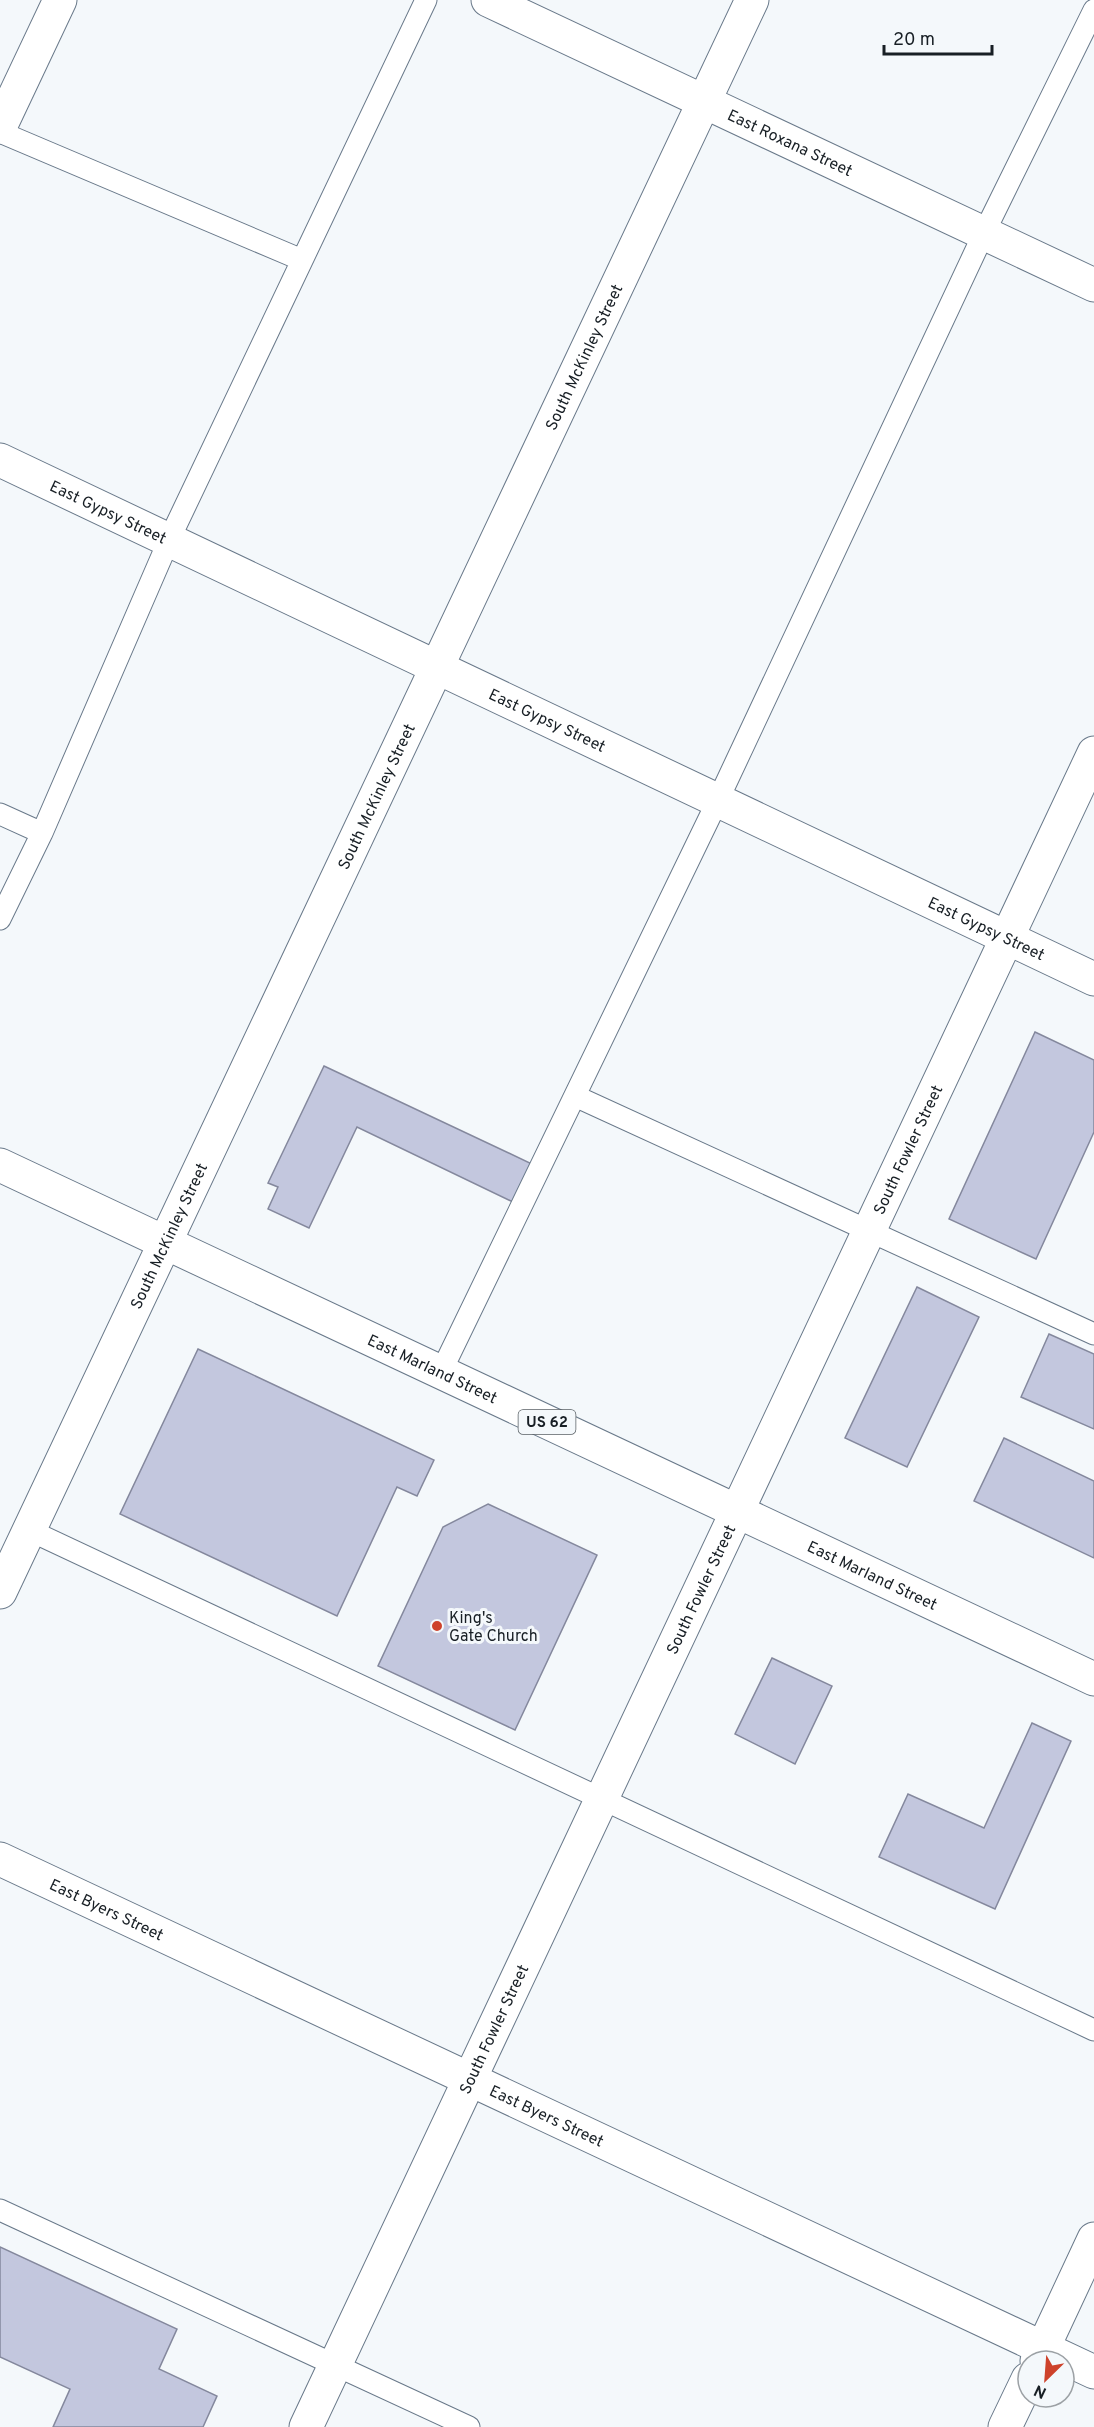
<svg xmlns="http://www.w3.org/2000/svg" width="1094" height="2427" font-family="Overpass,sans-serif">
  <rect width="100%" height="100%" fill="#f4f8fb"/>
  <path fill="#c3c7de" stroke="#84889d" stroke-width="1.5" d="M 1035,1032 L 1094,1060 L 1094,1132 L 1036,1259 L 949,1219 Z
    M 324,1066 L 532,1164 L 513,1202 L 357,1127 L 309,1228 L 268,1209 L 278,1187 L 268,1183 Z
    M 917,1287 L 979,1317 L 907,1467 L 845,1438 Z
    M 1049,1334 L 1094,1354 L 1094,1429 L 1021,1397 Z
    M 198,1349 L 434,1460 L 417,1496 L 397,1487 L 337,1616 L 120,1514 Z
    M 1004,1438 L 1094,1481 L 1094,1558 L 974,1501 Z
    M 488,1504 L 597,1555 L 515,1730 L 378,1666 L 443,1527 Z
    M 772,1658 L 832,1686 L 795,1764 L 735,1734 Z
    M 1032,1723 L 1071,1741 L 995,1909 L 879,1857 L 908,1794 L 984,1828 Z
    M 0,2247 L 177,2329 L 159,2369 L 217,2396 L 203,2427 L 53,2427 L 70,2389 L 0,2357 Z"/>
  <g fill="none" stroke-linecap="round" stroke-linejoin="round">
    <g stroke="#69798a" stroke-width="23">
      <path id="lane" d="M 0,132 L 302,260
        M 0,814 L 42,833
        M 0,919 L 42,833 L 169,540 L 426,0
        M 575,1096 L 1094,1334
        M 441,1372 L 718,800 L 984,233 L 1094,10
        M 29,1530 L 1094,2030
        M 0,2210 L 469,2427"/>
    </g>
    <g stroke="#69798a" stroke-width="35">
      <g id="street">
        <path id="s1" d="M 488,0 L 1094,285"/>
        <path id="s2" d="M 0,460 L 1094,979"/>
        <path id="s3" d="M 0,1592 L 752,0"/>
        <path id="s4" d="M 0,1859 L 1094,2372"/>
        <path d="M 1037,2361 L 1094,2239"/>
        <path id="s5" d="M 306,2427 L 1094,753"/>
        <path d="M 1005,2427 L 1028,2379"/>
      </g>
    </g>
    <g stroke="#69798a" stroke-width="35">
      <path id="secondary" d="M 0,127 L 60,0"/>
    </g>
    <g stroke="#69798a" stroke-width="35">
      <g id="highway">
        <path id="s6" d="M 0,1165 L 1094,1679"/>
      </g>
    </g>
    <use href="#lane" stroke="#fff" stroke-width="21"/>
    <use href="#street" stroke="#fff" stroke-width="33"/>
    <use href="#secondary" stroke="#fff" stroke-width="33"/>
    <use href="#highway" stroke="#fff" stroke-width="33"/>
  </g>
  <circle fill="#ce422b" stroke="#f4f8fb" stroke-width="2" cx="437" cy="1626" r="6"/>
  <g text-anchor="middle" stroke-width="6" stroke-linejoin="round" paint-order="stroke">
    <rect fill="#f4f8fb" stroke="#5a6065" stroke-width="1.5" x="518.5" y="1410" width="57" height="24" rx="4.5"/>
    <g font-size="15" font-weight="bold" fill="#181f25">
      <text x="547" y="1427">US 62</text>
    </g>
    <g font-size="16" fill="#181f25" stroke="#f4f8fb">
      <text dy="6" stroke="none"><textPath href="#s1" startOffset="334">East Roxana Street</textPath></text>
      <text dy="6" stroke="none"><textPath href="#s3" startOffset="1366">South McKinley Street</textPath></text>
      <text dy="6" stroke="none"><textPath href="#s2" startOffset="120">East Gypsy Street</textPath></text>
      <text dy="6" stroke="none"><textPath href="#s2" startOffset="606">East Gypsy Street</textPath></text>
      <text dy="6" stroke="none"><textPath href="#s3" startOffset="880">South McKinley Street</textPath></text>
      <text dy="6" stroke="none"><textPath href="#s2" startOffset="1092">East Gypsy Street</textPath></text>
      <text dy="6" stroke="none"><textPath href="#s5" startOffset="1412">South Fowler Street</textPath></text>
      <text dy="6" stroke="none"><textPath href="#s3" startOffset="394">South McKinley Street</textPath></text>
      <text dy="6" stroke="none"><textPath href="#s6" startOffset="478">East Marland Street</textPath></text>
      <text dy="6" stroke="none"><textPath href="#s6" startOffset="964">East Marland Street</textPath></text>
      <text dy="6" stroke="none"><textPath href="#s5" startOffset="926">South Fowler Street</textPath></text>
      <text dy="6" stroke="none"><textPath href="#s4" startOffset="118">East Byers Street</textPath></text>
      <text dy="6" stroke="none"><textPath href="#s5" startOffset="440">South Fowler Street</textPath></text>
      <text dy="6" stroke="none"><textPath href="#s4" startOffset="604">East Byers Street</textPath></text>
    </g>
    <g font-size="16" fill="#181f25" stroke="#f4f8fb" text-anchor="start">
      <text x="449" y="1623">King's<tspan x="449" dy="18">Gate Church</tspan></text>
    </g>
  </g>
  <g transform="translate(1046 2379) rotate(205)"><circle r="28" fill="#f4f8fb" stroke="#9ca1a5" stroke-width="1.5"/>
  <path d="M0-4.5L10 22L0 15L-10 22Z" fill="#ce422b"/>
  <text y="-9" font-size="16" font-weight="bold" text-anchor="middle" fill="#181f25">N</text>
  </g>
  <path d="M884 45v9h108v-9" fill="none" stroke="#181f25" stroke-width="3"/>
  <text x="893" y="45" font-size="18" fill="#181f25" stroke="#f4f8fb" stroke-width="4.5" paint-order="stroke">20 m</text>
</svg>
